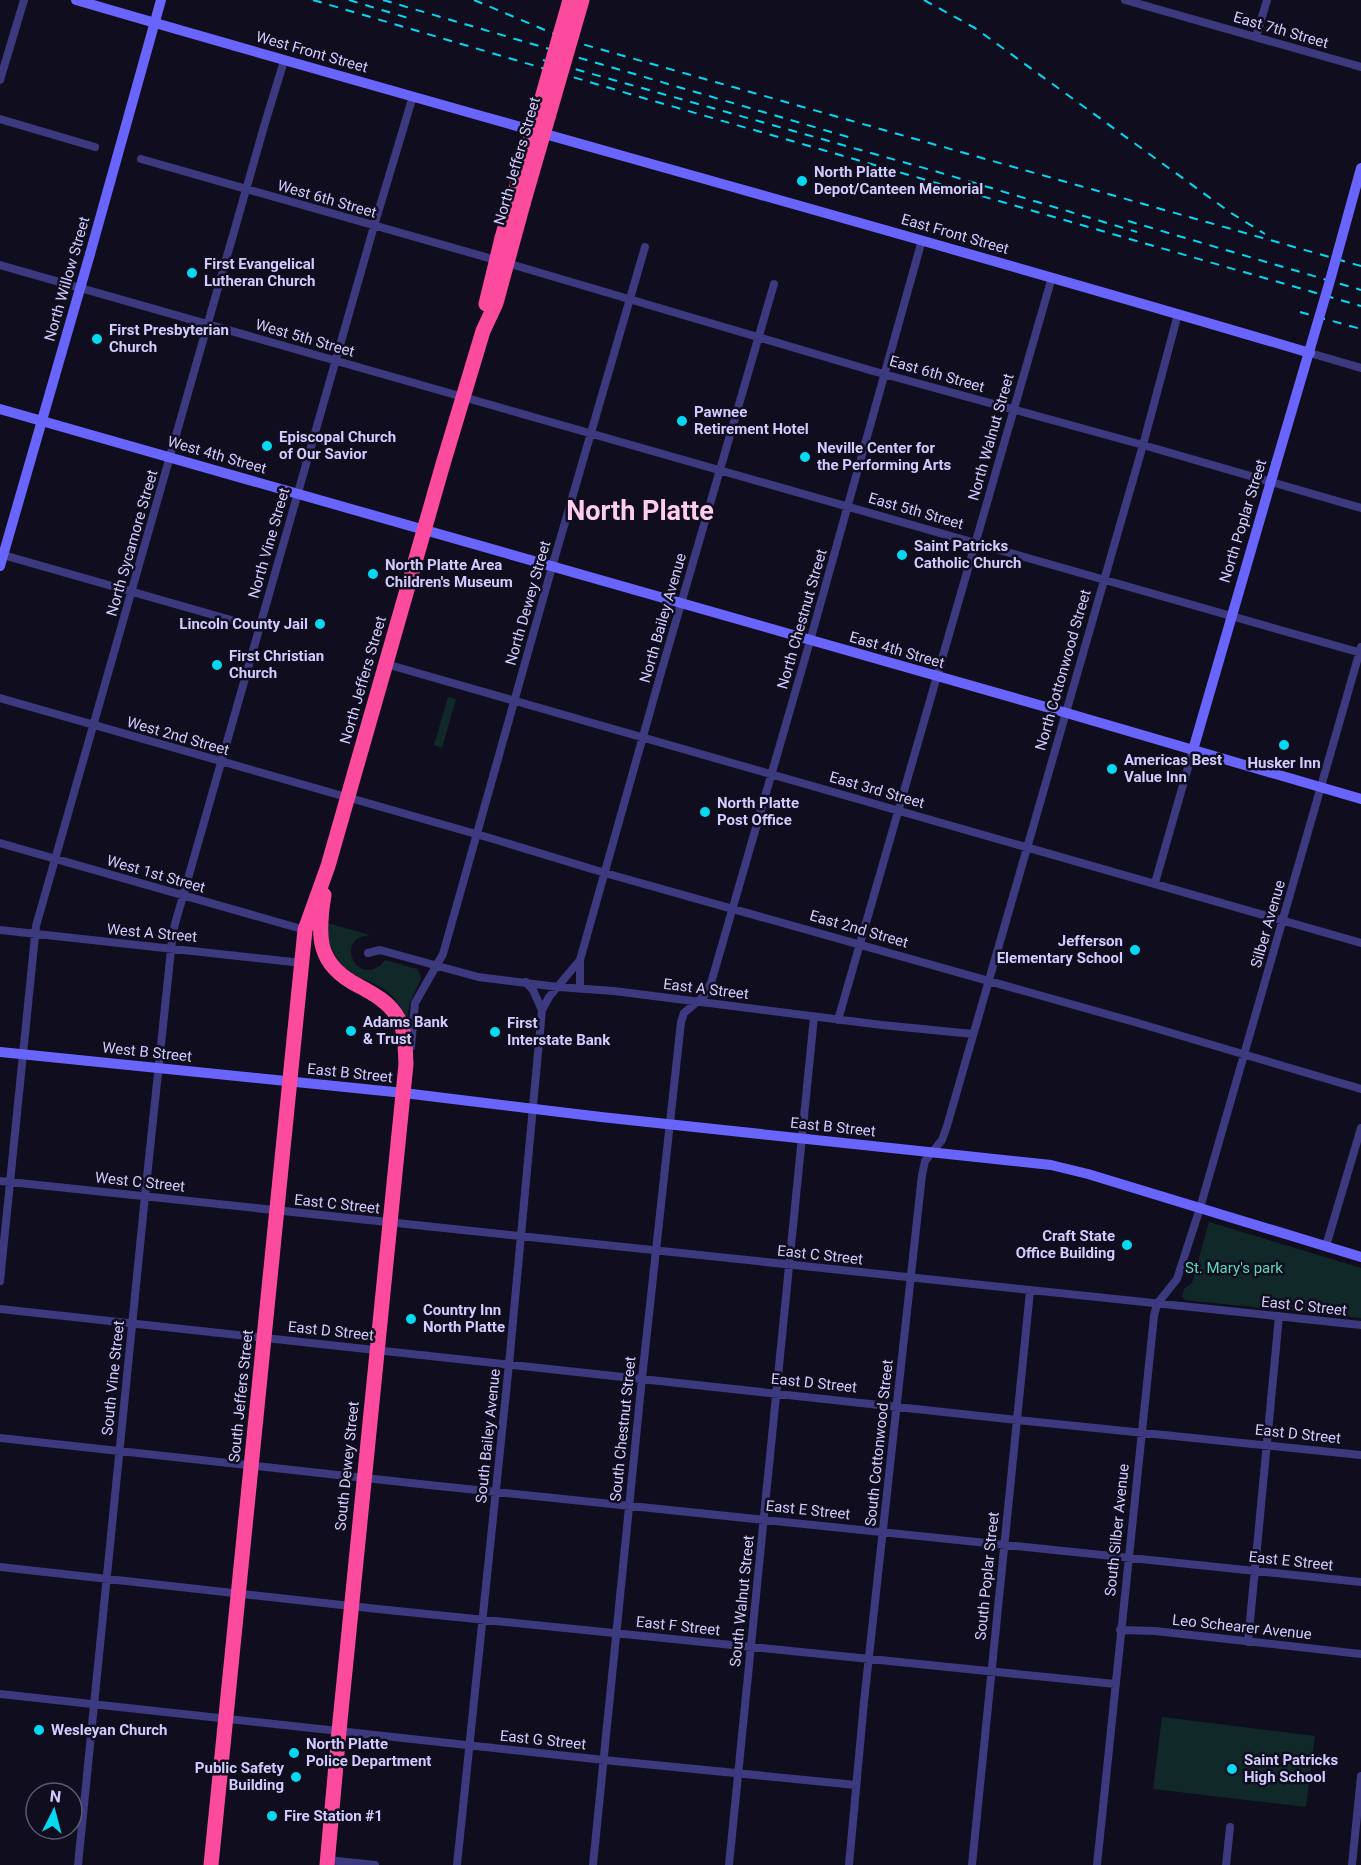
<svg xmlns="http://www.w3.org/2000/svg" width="1361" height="1865" font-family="Roboto,sans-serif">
  <rect width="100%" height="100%" fill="#100d1f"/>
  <path fill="#102928" d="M 448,697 L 456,699 L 442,748 L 434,745 Z
    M 327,923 L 370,935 C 331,938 360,992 385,960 L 417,969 L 420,974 L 421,979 L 410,1002 L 407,1018 C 401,1007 395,997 384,989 C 373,982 361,979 350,972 C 335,962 326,940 327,923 Z
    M 1209,1222 L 1361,1268 L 1361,1318 L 1185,1300 L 1182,1297 L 1184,1289 L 1192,1283 Z
    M 1162,1717 L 1315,1736 L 1306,1807 L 1153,1789 Z"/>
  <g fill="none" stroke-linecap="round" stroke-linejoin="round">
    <path stroke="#3c397e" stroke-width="8" d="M 1125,0 L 1361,67
      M 1256,37 L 1267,0
      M 0,80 L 24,0
      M 0,119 L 95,147
      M 141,159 L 517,266 L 873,371 L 1143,445 L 1361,508
      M 0,265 L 1361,653
      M 1310,353 L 1361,368
      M 0,554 L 259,628
      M 386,664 L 1361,943
      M 0,698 L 490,838 L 605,873 L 1138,1023 L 1361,1089
      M 0,843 L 305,930
      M 1155,883 L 1193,750
      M 0,930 L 302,963
      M 368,953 L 380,950 L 478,977 L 558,987 L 614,991 L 882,1025 L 973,1034
      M 580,960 L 580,988
      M 526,982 L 533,990 L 542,1010
      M 838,1020 L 1052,277
      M 411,1047 L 415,1003 L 443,954 L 552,567 L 645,247
      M 0,1181 L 1361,1325
      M 1326,1246 L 1361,1128
      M 0,1281 L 36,926 L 265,123 L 284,61
      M 0,1309 L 1017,1420 L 1361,1455
      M 0,1438 L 429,1485 L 1361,1582
      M 0,1567 L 378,1609 L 1115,1684
      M 1120,1630 L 1155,1631 L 1361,1654
      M 1248,1642 L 1279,1316
      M 0,1694 L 604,1760 L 856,1785
      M 328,1860 L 375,1865
      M 78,1865 L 145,1196 L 173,931 L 374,226 L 413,96
      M 457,1865 L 509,1364 L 542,1010 L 549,997 L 580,960 L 662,669 L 774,284
      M 593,1865 L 642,1378 L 681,1022 L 684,1013 L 704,996 L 711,983 L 810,641 L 922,240
      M 729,1865 L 814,1017
      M 849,1865 L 864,1702 L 922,1175 L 925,1161 L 942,1140 L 947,1126 L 1143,445 L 1178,314
      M 972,1865 L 1030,1291
      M 1097,1865 L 1154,1316 L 1157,1304 L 1177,1279 L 1200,1208 L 1361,647
      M 1226,1865 L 1230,1827
      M 1352,1865 L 1361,1776"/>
    <path stroke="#6965fc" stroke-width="10" d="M 76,0 C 487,120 900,231 1310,353
      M 0,409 L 1053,709 L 1361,799
      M 0,566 L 90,254
      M 1193,750 L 1276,464
      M 0,1052 L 404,1093 L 601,1117 L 1051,1165 L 1088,1174 L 1361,1257"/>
    <path stroke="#fc4a9e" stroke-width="15" d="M 486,304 L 502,238
      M 324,895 C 317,937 317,965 359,986 C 374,994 390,1003 398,1018 C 406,1031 405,1049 406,1064 L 339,1731 L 327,1865
      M 211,1865 L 305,930 L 328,866 L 443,464 L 483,331 L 496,303 L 523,204"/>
    <path stroke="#04d9f2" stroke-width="2" stroke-dasharray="9 8" stroke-linecap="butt" d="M 313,0 L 640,97 L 1361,306
      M 349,0 L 408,18
      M 383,0 L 855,139
      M 474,0 L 552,33 L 582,44 L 1361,266
      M 924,0 L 975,28 L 1231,213 L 1265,234
      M 543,60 L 938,172 L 1137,232
      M 1128,221 L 1361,290
      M 1300,312 L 1361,329"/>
    <path stroke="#6965fc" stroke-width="10" d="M 90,254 L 161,0
      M 1276,464 L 1329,284 L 1361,168"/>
    <path stroke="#fc4a9e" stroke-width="15" d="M 523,204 L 582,0
      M 502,238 L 570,0"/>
  </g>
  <g fill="#04d9f2" stroke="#100d1f" stroke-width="2">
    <circle cx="802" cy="181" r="6"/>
    <circle cx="192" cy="273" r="6"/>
    <circle cx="97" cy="339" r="6"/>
    <circle cx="682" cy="421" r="6"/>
    <circle cx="267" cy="446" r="6"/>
    <circle cx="805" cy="457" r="6"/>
    <circle cx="902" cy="555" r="6"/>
    <circle cx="373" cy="574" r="6"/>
    <circle cx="320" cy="624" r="6"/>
    <circle cx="217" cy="665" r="6"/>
    <circle cx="1284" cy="745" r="6"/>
    <circle cx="1112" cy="769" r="6"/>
    <circle cx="705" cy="812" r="6"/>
    <circle cx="1135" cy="950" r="6"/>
    <circle cx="351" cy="1031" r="6"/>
    <circle cx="495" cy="1032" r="6"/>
    <circle cx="1127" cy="1245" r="6"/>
    <circle cx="411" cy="1319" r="6"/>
    <circle cx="39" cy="1730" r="6"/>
    <circle cx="294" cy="1753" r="6"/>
    <circle cx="1232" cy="1769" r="6"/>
    <circle cx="296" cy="1777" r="6"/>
    <circle cx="272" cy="1816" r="6"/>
  </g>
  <g text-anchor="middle" stroke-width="5" stroke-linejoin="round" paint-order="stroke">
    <g font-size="15" fill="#d2ccfe" stroke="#100d1f">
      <text transform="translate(1281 30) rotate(16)" y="5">East 7th Street</text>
      <text transform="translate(312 52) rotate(16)" y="5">West Front Street</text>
      <text transform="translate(517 161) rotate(-74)" y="5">North Jeffers Street</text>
      <text transform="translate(327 199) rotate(16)" y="5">West 6th Street</text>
      <text transform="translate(955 234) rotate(16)" y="5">East Front Street</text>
      <text transform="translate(67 279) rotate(-74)" y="5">North Willow Street</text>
      <text transform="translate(305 338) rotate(16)" y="5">West 5th Street</text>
      <text transform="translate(937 374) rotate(16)" y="5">East 6th Street</text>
      <text transform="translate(991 437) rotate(-74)" y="5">North Walnut Street</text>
      <text transform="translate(217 455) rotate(16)" y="5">West 4th Street</text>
      <text transform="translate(916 511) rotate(16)" y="5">East 5th Street</text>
      <text transform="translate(1243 521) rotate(-73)" y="5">North Poplar Street</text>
      <text transform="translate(132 543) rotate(-74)" y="5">North Sycamore Street</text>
      <text transform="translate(269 543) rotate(-74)" y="5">North Vine Street</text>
      <text transform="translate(528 603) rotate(-74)" y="5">North Dewey Street</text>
      <text transform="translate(663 618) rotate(-74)" y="5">North Bailey Avenue</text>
      <text transform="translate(802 619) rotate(-74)" y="5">North Chestnut Street</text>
      <text transform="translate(897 650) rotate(16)" y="5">East 4th Street</text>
      <text transform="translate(1063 670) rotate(-74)" y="5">North Cottonwood Street</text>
      <text transform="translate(363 680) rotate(-74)" y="5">North Jeffers Street</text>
      <text transform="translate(178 736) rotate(16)" y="5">West 2nd Street</text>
      <text transform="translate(877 790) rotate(16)" y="5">East 3rd Street</text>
      <text transform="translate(156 874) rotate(16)" y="5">West 1st Street</text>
      <text transform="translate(1268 924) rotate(-74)" y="5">Silber Avenue</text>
      <text transform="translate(859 929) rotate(16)" y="5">East 2nd Street</text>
      <text transform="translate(152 933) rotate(5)" y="5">West A Street</text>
      <text transform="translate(706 989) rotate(7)" y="5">East A Street</text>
      <text transform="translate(147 1052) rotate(6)" y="5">West B Street</text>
      <text transform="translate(350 1073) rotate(6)" y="5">East B Street</text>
      <text transform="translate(833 1127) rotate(6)" y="5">East B Street</text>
      <text transform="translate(140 1182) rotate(6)" y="5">West C Street</text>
      <text transform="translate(337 1204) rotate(6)" y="5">East C Street</text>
      <text transform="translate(820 1255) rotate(6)" y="5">East C Street</text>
      <text transform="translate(1304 1306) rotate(6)" y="5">East C Street</text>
      <text transform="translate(331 1331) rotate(6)" y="5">East D Street</text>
      <text transform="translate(113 1378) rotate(-84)" y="5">South Vine Street</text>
      <text transform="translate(814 1383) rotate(6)" y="5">East D Street</text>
      <text transform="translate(241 1396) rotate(-84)" y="5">South Jeffers Street</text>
      <text transform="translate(623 1429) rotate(-84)" y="5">South Chestnut Street</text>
      <text transform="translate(1298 1434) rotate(6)" y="5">East D Street</text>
      <text transform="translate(488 1436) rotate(-84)" y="5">South Bailey Avenue</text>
      <text transform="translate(879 1443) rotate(-84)" y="5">South Cottonwood Street</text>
      <text transform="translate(347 1466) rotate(-84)" y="5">South Dewey Street</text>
      <text transform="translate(808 1510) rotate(6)" y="5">East E Street</text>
      <text transform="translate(1117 1530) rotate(-84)" y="5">South Silber Avenue</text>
      <text transform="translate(1291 1561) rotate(6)" y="5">East E Street</text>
      <text transform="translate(987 1576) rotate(-84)" y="5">South Poplar Street</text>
      <text transform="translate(742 1601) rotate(-84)" y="5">South Walnut Street</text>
      <text transform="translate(678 1626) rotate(6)" y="5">East F Street</text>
      <text transform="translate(1242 1627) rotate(6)" y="5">Leo Schearer Avenue</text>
      <text transform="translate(543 1740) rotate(6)" y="5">East G Street</text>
    </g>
    <g font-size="15" font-weight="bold" fill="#d2ccfe" stroke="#100d1f" text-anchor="start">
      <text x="814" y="177">North Platte<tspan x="814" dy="17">Depot/Canteen Memorial</tspan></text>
      <text x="204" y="269">First Evangelical<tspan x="204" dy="17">Lutheran Church</tspan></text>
      <text x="109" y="335">First Presbyterian<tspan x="109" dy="17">Church</tspan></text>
      <text x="694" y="417">Pawnee<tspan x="694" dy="17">Retirement Hotel</tspan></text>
      <text x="279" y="442">Episcopal Church<tspan x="279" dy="17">of Our Savior</tspan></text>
      <text x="817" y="453">Neville Center for<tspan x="817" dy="17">the Performing Arts</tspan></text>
      <text x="914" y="551">Saint Patricks<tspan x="914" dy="17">Catholic Church</tspan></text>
      <text x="385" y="570">North Platte Area<tspan x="385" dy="17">Children's Museum</tspan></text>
      <text x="308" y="629" text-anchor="end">Lincoln County Jail</text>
      <text x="229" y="661">First Christian<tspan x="229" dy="17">Church</tspan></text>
      <text x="1124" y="765">Americas Best<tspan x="1124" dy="17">Value Inn</tspan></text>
      <text x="1284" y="768" text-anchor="middle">Husker Inn</text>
      <text x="717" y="808">North Platte<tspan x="717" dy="17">Post Office</tspan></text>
      <text x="1123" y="946" text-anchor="end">Jefferson<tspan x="1123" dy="17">Elementary School</tspan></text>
      <text x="363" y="1027">Adams Bank<tspan x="363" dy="17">&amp; Trust</tspan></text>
      <text x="507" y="1028">First<tspan x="507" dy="17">Interstate Bank</tspan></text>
      <text x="1115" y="1241" text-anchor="end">Craft State<tspan x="1115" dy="17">Office Building</tspan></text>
      <text x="423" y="1315">Country Inn<tspan x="423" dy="17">North Platte</tspan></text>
      <text x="51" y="1735">Wesleyan Church</text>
      <text x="306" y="1749">North Platte<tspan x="306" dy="17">Police Department</tspan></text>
      <text x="1244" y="1765">Saint Patricks<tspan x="1244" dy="17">High School</tspan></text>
      <text x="284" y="1773" text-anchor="end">Public Safety<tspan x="284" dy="17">Building</tspan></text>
      <text x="284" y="1821">Fire Station #1</text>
    </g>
    <g font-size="15" fill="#5adcbc" stroke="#100d1f">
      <text x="1234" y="1273">St. Mary's park</text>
    </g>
    <g font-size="27" font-weight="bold" fill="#feceec" stroke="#100d1f">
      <text x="640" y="520">North Platte</text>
    </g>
  </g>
  <g transform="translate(54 1811) rotate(6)"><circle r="28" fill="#100d1f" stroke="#5e5978" stroke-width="1.5"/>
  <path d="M0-4.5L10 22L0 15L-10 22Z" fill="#04d9f2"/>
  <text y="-9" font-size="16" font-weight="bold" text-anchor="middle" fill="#d2ccfe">N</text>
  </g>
</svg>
